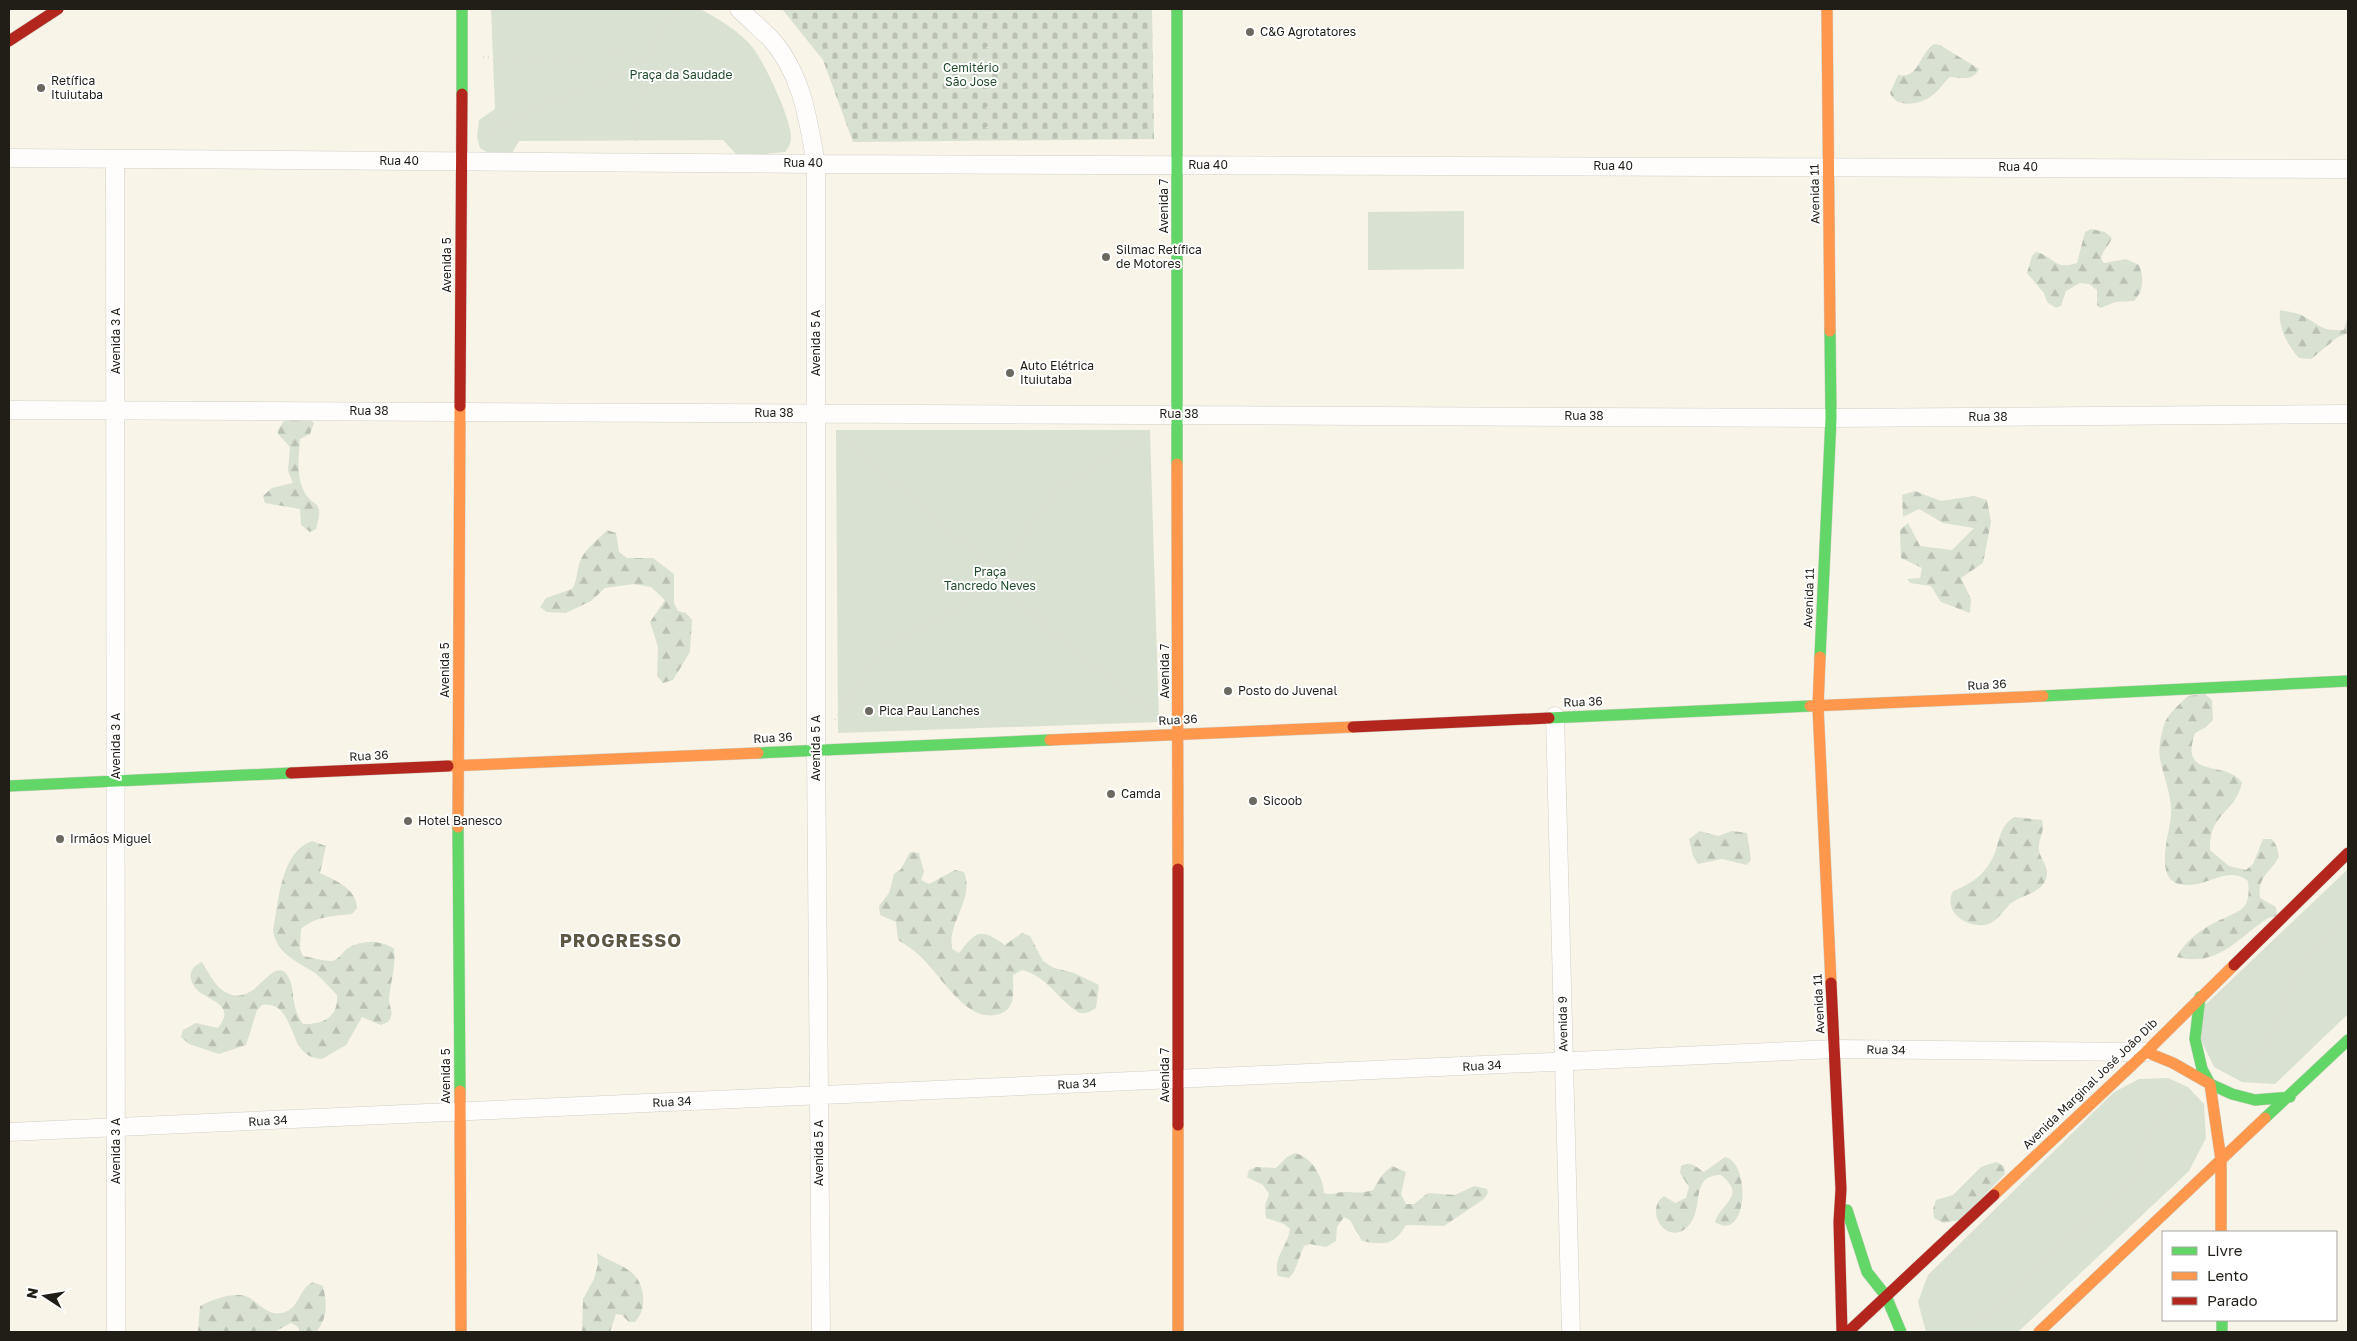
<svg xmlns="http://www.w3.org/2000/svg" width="2357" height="1341" font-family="'Golos Text',sans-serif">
  <defs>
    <pattern id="forest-firs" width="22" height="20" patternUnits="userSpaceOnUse" patternTransform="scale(1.25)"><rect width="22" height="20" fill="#d9e1d3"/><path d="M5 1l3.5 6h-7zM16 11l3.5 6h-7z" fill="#bac1b4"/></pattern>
    <pattern id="cemetery-stones" width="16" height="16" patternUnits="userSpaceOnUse" patternTransform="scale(1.25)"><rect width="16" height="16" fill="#d9e1d3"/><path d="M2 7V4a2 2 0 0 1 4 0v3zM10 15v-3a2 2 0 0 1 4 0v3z" fill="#bac1b4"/></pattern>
  </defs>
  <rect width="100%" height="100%" fill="#f8f4e8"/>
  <path fill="url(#forest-firs)" d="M 1934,44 L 1940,45 L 1979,69 C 1973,81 1962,78 1950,77 C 1944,82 1940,89 1934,94 C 1922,105 1896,109 1890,93 L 1898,75 C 1920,79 1919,53 1934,44 Z
    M 2091,229 L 2105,232 L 2112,238 C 2109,246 2102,251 2101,259 L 2104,263 L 2126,259 L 2139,265 C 2144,279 2144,290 2134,301 L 2115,302 L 2101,308 L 2097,305 L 2097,290 L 2089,284 L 2080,283 L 2066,291 L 2061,306 L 2056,308 L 2047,302 L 2044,293 L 2027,273 L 2032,256 L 2036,252 C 2054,256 2054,271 2077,263 L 2085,232 Z
    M 2280,310 C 2287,312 2297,312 2303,316 C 2322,326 2320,331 2344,330 L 2348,316 L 2348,333 L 2338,337 L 2311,359 L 2299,358 C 2287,345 2278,327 2280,310 Z
    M 308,418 L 314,423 L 310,434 L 300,439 C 299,455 296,474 303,489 C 313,511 325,496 316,529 L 310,532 L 301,525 L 300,509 L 265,503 L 263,496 L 272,488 L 293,483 L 288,471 L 290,447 L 278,434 L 278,430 L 284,421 Z
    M 1915,491 L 1941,501 L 1974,496 L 1987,500 L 1991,522 L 1983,563 L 1961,578 L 1971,599 L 1970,613 L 1941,602 L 1931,586 L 1910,583 L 1907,579 L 1920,578 L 1922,568 L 1901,558 L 1900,530 L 1908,523 L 1920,546 L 1952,550 L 1974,528 L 1943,523 L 1919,509 L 1903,517 L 1902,495 Z
    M 607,530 L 616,533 L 619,552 L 627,558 L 653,558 L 674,574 L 674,603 L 678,611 L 686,613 L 692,620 L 690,652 L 673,680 L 663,683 L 657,676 L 658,647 L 650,622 L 665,600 L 651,587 L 633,584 L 605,588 L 591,601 L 566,613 L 547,612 L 540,607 L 546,598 L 572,589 C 578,580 576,570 581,559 C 586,548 599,539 607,530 Z
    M 2205,694 L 2212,700 L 2213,720 L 2206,727 L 2195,733 C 2179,780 2223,759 2242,782 C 2236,814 2209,811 2210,850 L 2229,866 L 2246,870 L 2253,864 L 2263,839 L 2272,839 L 2277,847 L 2279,857 C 2270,873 2257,877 2260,898 L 2276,907 L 2277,916 C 2267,917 2265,920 2257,926 C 2231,946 2213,966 2177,957 C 2185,940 2203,928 2220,920 C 2242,910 2251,909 2248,881 C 2225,863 2204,893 2176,883 C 2155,874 2170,831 2171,815 C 2172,795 2164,779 2160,759 C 2158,748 2161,736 2164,725 C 2167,714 2180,704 2188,696 Z
    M 2014,817 L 2042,820 C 2045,831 2040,835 2039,845 C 2037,856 2048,864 2047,874 C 2045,894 2021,894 2010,904 C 2002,912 1996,924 1983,925 C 1964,926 1943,911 1953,891 C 1975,883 1991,869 1997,846 C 2000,834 2003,824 2014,817 Z
    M 1700,831 L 1718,836 L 1732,831 L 1747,833 L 1751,860 L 1747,865 L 1722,859 L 1698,864 L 1693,856 L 1689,839 Z
    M 312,841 L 326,846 L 320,873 C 336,881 356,888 357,908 L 352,914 C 334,916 315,916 301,929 L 300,949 L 303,956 C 311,957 322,961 331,961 C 340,960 343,950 350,947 C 362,940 383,940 394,949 C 396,971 390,981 389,1000 C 389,1007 394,1011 390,1019 C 388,1023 385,1023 381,1025 L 362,1017 L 346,1045 L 322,1059 C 315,1058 309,1057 304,1052 C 289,1038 291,1001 262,1005 L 257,1010 L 246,1045 L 219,1054 L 189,1044 L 181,1037 L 183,1030 L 196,1023 L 218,1028 C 235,1007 214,1002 201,993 C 188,984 186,968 202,962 C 207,970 214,984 222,990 C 255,1014 271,952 288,976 C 294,985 292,1000 296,1010 C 297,1015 300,1020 303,1024 C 322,1025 339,1017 337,995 C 330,988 323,979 315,973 C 297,961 276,954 273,930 C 279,902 280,852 312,841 Z
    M 910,852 L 919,853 L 924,872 L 921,880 L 929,884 L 955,870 L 964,872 C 975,899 947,922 952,949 L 959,953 C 977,930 980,928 1005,945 L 1022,933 L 1030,936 L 1043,961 L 1054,968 L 1074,973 L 1099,985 L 1096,1008 C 1090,1012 1084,1015 1078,1012 C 1057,999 1047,976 1022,970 L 1013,975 C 1013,993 1017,1011 995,1015 C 965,1021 940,974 920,956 C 914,950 906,945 898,940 L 896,922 L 880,915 L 879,906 L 889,893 L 894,874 L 901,869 Z
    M 1295,1153 C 1312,1157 1323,1177 1324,1193 C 1331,1196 1337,1192 1344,1192 C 1357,1192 1359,1194 1373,1190 L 1382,1175 L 1392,1166 L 1406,1172 L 1401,1194 L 1406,1204 L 1414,1204 L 1428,1193 L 1455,1195 L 1474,1186 L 1487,1189 L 1488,1193 L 1484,1199 L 1444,1226 L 1406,1225 C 1394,1246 1384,1245 1362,1241 L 1350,1220 L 1344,1217 L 1337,1227 L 1336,1241 L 1326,1247 L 1310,1244 L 1304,1246 L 1294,1272 L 1289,1278 L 1278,1276 C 1272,1258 1288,1246 1290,1229 L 1284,1224 L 1266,1218 L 1265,1206 L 1269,1194 L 1263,1185 L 1247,1177 L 1249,1170 L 1256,1167 L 1276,1168 L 1287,1157 Z
    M 1725,1157 C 1752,1163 1747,1244 1715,1222 C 1721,1203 1747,1196 1721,1175 C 1687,1175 1707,1213 1685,1229 C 1665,1244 1644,1210 1664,1196 L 1675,1203 L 1686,1198 L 1689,1187 L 1680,1173 L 1681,1166 C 1690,1160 1696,1167 1704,1172 Z
    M 1996,1162 L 2004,1166 L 2005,1174 L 1960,1220 L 1943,1223 L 1934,1218 L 1933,1209 L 1936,1200 L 1953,1195 L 1981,1167 Z
    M 597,1253 C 618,1267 640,1267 643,1296 C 644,1306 642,1314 635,1322 L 629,1322 L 622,1315 L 616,1314 L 610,1332 L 582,1332 L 583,1299 L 594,1279 L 598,1264 Z
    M 313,1282 L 323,1286 C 327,1304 328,1318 316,1332 L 300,1332 L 298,1327 L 291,1323 L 274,1332 L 198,1332 L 200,1306 C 212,1300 234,1291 248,1297 C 259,1303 267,1316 282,1313 C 300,1309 298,1289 313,1282 Z"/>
  <path fill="url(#cemetery-stones)" d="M 782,9 L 1152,9 L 1154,139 L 853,142 L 823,60 Z"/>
  <path fill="#d9e1d3" d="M 491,9 L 702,10 C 719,19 735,29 749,43 C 762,56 792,120 791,138 C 791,144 788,148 785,152 L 757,155 L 736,154 L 723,140 L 519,141 L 512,153 L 490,154 L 480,148 L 477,137 L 479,120 L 495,109 Z
    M 1464,211 L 1464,269 L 1368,270 L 1368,212 Z
    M 836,430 L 1150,430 L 1159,722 L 838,733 Z
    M 2348,869 L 2348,1014 L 2275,1084 L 2242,1082 L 2214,1067 L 2201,1040 L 2203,1007 Z
    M 2168,1078 L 2188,1087 L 2204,1104 L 2206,1138 L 2189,1171 L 2018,1332 L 1926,1332 L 1918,1302 L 1928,1275 L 2114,1092 L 2139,1079 Z"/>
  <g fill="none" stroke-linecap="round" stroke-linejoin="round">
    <g stroke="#d2cfc6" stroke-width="19">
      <path id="street" d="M 739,9 C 749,19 760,28 770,38 C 802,73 808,119 816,164 L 816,749 L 821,1332
        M 9,158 L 816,164 L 2348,169
        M 115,159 L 116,1332
        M 9,410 L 1831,418 L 2348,414
        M 1555,716 L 1571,1332
        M 9,1132 L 1835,1049 L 2146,1052"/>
    </g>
    <g stroke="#d2cfc6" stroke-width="12">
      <path id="fast" d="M 1177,9 L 1177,464
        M 462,94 L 462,9
        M 1820,657 L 1831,418 L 1830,331
        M 2043,696 L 2348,681
        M 1549,718 L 1810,706
        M 758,753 L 1050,740
        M 9,786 L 291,773
        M 458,827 L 460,1091
        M 2200,997 L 2195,1039 L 2202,1069 L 2210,1084 L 2232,1094 L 2255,1100 L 2290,1097
        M 2265,1118 L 2348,1040
        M 1847,1210 L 1867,1272 L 1886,1296 L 1901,1332
        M 2222,1320 L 2222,1332"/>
    </g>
    <g stroke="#d2cfc6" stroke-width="12">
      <path id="slow" d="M 1827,9 L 1830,331
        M 1177,464 L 1178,869
        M 1820,657 L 1818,707 L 1831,983
        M 1810,706 L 2043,696
        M 1050,740 L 1353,727
        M 448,766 L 758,753
        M 458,827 L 460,406
        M 2146,1052 L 2173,1063 L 2210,1084 L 2221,1160 L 2221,1232
        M 460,1091 L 461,1332
        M 1178,1125 L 1178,1332
        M 1994,1195 L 2146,1052 L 2234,965
        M 2039,1332 L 2265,1118"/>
    </g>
    <g stroke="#d2cfc6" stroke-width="12">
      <path id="jam" d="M 9,41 L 58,9
        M 460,406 L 462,94
        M 1353,727 L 1549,718
        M 291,773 L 448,766
        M 1178,869 L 1178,1125
        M 2234,965 L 2348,853
        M 1831,983 L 1841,1189 L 1839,1222 L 1842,1332
        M 1848,1332 L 1994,1195"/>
    </g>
    <path stroke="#e1e0dc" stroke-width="3" stroke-dasharray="1 4" stroke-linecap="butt" d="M 483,57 L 530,59 L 620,55 L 635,58 L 645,65 L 636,144
      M 987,133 L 988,9
      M 484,137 L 500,125 L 527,112 L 645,65 L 655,40 L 676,9
      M 838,433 L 975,553 L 1008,590 L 1065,644 L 1152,713
      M 835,720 L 882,648 L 962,606 L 998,578 L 1024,535 L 1055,491 L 1146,434
      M 2237,1074 L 2266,1045 L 2288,994 L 2309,954 L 2348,912
      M 1947,1332 L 1995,1312 L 2046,1259 L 2134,1181 L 2148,1133 L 2174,1102 L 2186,1096"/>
    <use href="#street" stroke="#fefdfc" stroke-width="18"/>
    <use href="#fast" stroke="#63d668" stroke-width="11"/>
    <use href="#slow" stroke="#ff974d" stroke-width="11"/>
    <use href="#jam" stroke="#b3261e" stroke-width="11"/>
  </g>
  <g fill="#6c6960" stroke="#fff" stroke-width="2">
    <circle cx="1250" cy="32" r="5"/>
    <circle cx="41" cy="88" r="5"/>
    <circle cx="1106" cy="257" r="5"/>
    <circle cx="1010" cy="373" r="5"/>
    <circle cx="1228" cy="691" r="5"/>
    <circle cx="869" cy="711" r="5"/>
    <circle cx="1111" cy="794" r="5"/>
    <circle cx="1253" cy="801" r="5"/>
    <circle cx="408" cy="821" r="5"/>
    <circle cx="60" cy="839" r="5"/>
  </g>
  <g text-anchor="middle" stroke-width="4" stroke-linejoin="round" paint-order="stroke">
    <g font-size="12" fill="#201e16" stroke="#fff" text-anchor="start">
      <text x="1260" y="36">C&amp;G Agrotatores</text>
      <text x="51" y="85">Retífica<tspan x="51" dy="14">Ituiutaba</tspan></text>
      <text x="1116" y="254">Silmac Retífica<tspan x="1116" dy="14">de Motores</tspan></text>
      <text x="1020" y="370">Auto Elétrica<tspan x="1020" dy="14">Ituiutaba</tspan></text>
      <text x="1238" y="695">Posto do Juvenal</text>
      <text x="879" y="715">Pica Pau Lanches</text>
      <text x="1121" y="798">Camda</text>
      <text x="1263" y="805">Sicoob</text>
      <text x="418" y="825">Hotel Banesco</text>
      <text x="70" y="843">Irmãos Miguel</text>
    </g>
    <g font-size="12" fill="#234c2d" stroke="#fff">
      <text x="971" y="72">Cemitério<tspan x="971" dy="14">São Jose</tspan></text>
      <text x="681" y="79">Praça da Saudade</text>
      <text x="990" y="576">Praça<tspan x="990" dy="14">Tancredo Neves</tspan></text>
    </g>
    <g font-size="12" fill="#201e16" stroke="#fff">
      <text x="399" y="165">Rua 40</text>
      <text x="803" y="167">Rua 40</text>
      <text x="1208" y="169">Rua 40</text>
      <text x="1613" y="170">Rua 40</text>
      <text x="2018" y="171">Rua 40</text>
      <text transform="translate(1815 194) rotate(-91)" y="4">Avenida 11</text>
      <text transform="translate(1164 206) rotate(-90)" y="4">Avenida 7</text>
      <text transform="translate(447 265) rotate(-90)" y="4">Avenida 5</text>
      <text transform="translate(116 341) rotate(-90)" y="4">Avenida 3 A</text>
      <text transform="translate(816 343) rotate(-90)" y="4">Avenida 5 A</text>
      <text x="369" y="415">Rua 38</text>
      <text x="774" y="417">Rua 38</text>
      <text x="1179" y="418">Rua 38</text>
      <text x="1584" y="420">Rua 38</text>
      <text x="1988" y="421">Rua 38</text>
      <text transform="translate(1809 598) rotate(-88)" y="4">Avenida 11</text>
      <text transform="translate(445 670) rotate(-90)" y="4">Avenida 5</text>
      <text transform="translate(1165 671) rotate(-90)" y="4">Avenida 7</text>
      <text transform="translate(1987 685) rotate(-3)" y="4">Rua 36</text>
      <text transform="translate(1583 702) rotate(-2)" y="4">Rua 36</text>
      <text transform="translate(1178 720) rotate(-3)" y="4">Rua 36</text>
      <text transform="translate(773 738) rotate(-3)" y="4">Rua 36</text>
      <text transform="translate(116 746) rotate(-90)" y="4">Avenida 3 A</text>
      <text transform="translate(816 748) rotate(-90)" y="4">Avenida 5 A</text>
      <text transform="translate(369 756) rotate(-3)" y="4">Rua 36</text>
      <text transform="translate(1819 1004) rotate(-93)" y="4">Avenida 11</text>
      <text transform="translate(1563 1024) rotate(-91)" y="4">Avenida 9</text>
      <text transform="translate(1886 1050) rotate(1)" y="4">Rua 34</text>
      <text transform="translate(1482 1066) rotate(-3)" y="4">Rua 34</text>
      <text transform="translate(1165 1075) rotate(-90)" y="4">Avenida 7</text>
      <text transform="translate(446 1076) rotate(-90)" y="4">Avenida 5</text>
      <text transform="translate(1077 1084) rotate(-3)" y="4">Rua 34</text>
      <text transform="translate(2090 1084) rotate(-44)" y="4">Avenida Marginal José João Dib</text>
      <text transform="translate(672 1102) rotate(-3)" y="4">Rua 34</text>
      <text transform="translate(268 1121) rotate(-3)" y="4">Rua 34</text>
      <text transform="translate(116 1151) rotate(-90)" y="4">Avenida 3 A</text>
      <text transform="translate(819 1153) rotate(-90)" y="4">Avenida 5 A</text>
    </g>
    <g font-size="18" font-weight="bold" letter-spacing="1" fill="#5d5744" stroke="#fff">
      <text x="621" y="947">PROGRESSO</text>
    </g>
  </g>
  <rect width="2357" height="1341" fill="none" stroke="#201e16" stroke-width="20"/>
  <rect x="2162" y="1231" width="175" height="90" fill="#ffffff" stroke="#a6a5a2"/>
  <rect x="2172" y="1247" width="25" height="8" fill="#63d668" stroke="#a6a5a2"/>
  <text x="2207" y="1256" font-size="15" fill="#201e16">Livre</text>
  <rect x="2172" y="1272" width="25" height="8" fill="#ff974d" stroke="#a6a5a2"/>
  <text x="2207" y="1281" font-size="15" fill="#201e16">Lento</text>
  <rect x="2172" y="1297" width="25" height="8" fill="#b3261e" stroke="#a6a5a2"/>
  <text x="2207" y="1306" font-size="15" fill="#201e16">Parado</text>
  <g transform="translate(45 1296) rotate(282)" stroke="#ffffff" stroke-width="4" paint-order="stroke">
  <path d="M0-4L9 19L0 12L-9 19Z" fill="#201e16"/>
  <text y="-8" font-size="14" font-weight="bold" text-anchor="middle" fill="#201e16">N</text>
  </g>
</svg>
